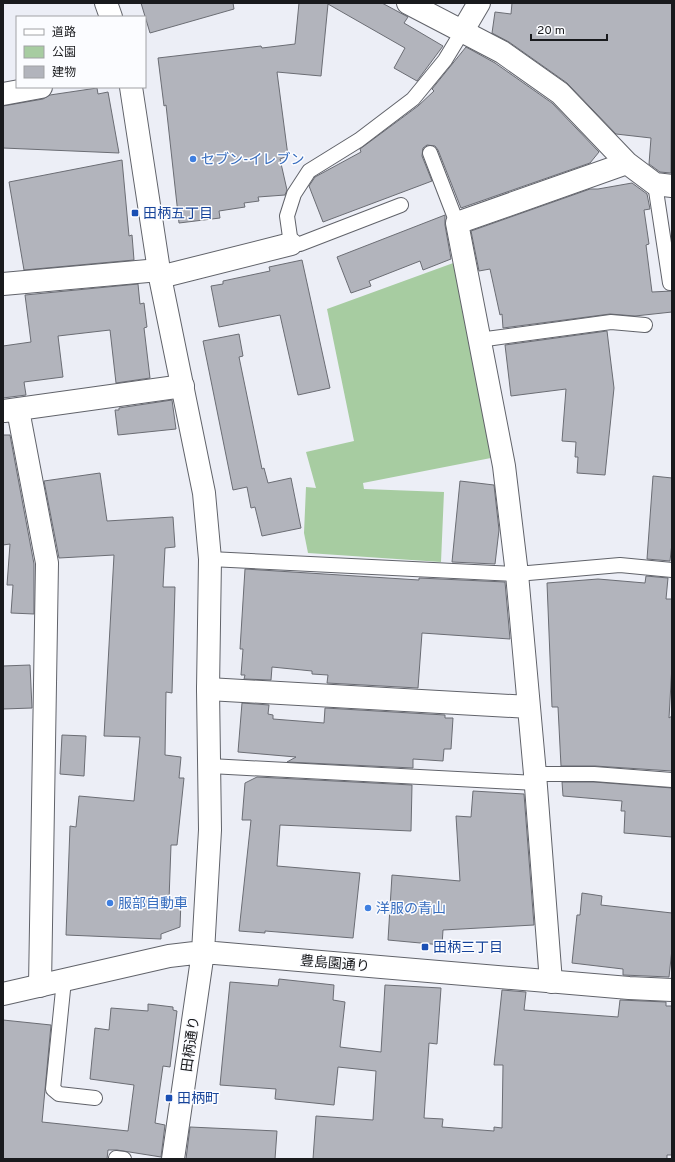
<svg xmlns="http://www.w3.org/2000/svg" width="675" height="1162" font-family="Overpass,'Noto Sans JP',sans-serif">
  <rect width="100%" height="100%" fill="#eceef6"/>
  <path fill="#a7cca1" d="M 456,262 L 496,457 L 363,483 L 364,489 L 444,492 L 441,562 L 308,553 L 304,533 L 306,487 L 316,488 L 306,452 L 354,441 L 327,309 Z"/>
  <path fill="#b2b4bc" stroke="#6b6d74" d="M 141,3 L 233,3 L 234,9 L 150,33 Z
    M 299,3 L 382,3 L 408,17 L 404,23 L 443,46 L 417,81 L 394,68 L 405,48 L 328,4 L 321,76 L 277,72 L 288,156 L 280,159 L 287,190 L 285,195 L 258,197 L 259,201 L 244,203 L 245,207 L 219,211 L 220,218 L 179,223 L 166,105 L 164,106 L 158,58 L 261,46 L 262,48 L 295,44 Z
    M 512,3 L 672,3 L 671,173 L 660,172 L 649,164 L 651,138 L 616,134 L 567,83 L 509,42 L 492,33 L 495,12 L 511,14 Z
    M 466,47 L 495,63 L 552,103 L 599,152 L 590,163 L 461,208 L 438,150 L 435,146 L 427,145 L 423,148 L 422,156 L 432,181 L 323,222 L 309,186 L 315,177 L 361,152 L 360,149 L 418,106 L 434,91 L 432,89 Z
    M 97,88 L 98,94 L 108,92 L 119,153 L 3,148 L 3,106 L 43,99 L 50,95 Z
    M 122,160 L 129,236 L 132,235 L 134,260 L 24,270 L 9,182 Z
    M 632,183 L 647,194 L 650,209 L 644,210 L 649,244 L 646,245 L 652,292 L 672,291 L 672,312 L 635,316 L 610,314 L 503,328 L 502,314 L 500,315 L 490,269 L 479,271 L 471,231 L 590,189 L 598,189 Z
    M 445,215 L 445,225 L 451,259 L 423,270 L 420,261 L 369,281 L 371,286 L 351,293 L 337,257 Z
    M 302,260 L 330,388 L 298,395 L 280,315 L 219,327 L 211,286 L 223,284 L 223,281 L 270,271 L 269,267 Z
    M 138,284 L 140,304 L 144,303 L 147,327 L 144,328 L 150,378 L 116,383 L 110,330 L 58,336 L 63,377 L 24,382 L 26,395 L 3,398 L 3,346 L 31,342 L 25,295 Z
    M 607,331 L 614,388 L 605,475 L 577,473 L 578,457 L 575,457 L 576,442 L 562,441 L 566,389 L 511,396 L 505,345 Z
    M 239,334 L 243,356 L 239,357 L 262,469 L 264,468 L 268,483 L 291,478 L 301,528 L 262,536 L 255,507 L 251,508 L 247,487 L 233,490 L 203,341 Z
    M 172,400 L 176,429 L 118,435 L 115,410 L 119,410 L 119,408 Z
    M 3,435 L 10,435 L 34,564 L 34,614 L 11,613 L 13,585 L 7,585 L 10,544 L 3,545 Z
    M 100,473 L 107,521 L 173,517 L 175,547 L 165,548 L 163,587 L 175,587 L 172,693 L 166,692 L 165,755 L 181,757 L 179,778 L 184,778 L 177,845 L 171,845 L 169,900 L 181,900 L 180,927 L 161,934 L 161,939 L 66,935 L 70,826 L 76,827 L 79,796 L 134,801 L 140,737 L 104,736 L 114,555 L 59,558 L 44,481 Z
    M 653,476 L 672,478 L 672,543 L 670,561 L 647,559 Z
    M 460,481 L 494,485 L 499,530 L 495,564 L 452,562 Z
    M 245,569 L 419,580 L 419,578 L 505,582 L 510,639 L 422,633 L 418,688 L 327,683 L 328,675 L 312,674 L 312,671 L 272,667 L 271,680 L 244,679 L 245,675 L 241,675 L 243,649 L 240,649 Z
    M 646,576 L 668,578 L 666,599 L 672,599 L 672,665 L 669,718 L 672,716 L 672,771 L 595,766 L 561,766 L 558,707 L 552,707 L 547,583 L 598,579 L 645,583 Z
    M 30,665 L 32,708 L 3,709 L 3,666 Z
    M 242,703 L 269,705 L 268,714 L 273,715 L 273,719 L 324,723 L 325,708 L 445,715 L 445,718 L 453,718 L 451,749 L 444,749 L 443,761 L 413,759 L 413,768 L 287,762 L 296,757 L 238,752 Z
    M 62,735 L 86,736 L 84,776 L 60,774 Z
    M 257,777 L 412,785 L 411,831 L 280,825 L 277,866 L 360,873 L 353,938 L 265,931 L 265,933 L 239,931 L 251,820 L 242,820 L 245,783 Z
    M 562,782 L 594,782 L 672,788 L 672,837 L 624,833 L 625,811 L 621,811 L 622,801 L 563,796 Z
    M 473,791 L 524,794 L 534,925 L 443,930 L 442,945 L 388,940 L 392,875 L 460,881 L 456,816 L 471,817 Z
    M 582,893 L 602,896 L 601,905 L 672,913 L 672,949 L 669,977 L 623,975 L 623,969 L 572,963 L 577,915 L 580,915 Z
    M 279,979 L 334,985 L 333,1000 L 345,1002 L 340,1047 L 381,1052 L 385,985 L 441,988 L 437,1044 L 429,1043 L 424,1118 L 443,1119 L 442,1127 L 494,1131 L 494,1127 L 502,1128 L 503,1065 L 494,1065 L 502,990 L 526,992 L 524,1010 L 618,1017 L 620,1000 L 666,1002 L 666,1006 L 672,1006 L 672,1155 L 667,1155 L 667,1159 L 313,1159 L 316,1116 L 373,1120 L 376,1071 L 338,1067 L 334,1105 L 275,1099 L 276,1089 L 220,1085 L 230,982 L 278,986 Z
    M 148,1004 L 173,1007 L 173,1010 L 177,1011 L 170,1067 L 163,1066 L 155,1123 L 165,1125 L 161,1157 L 117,1150 L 108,1150 L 107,1159 L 3,1159 L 3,1020 L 51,1025 L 42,1122 L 128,1131 L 134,1085 L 90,1079 L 95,1028 L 109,1030 L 111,1008 L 148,1011 Z
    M 190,1127 L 277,1131 L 275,1159 L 186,1159 Z"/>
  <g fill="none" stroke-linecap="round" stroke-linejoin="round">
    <g stroke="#61636a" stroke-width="16">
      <path id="service" d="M 430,153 L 457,223
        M 655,184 L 670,283
        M 401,205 L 300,244 L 291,244 L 287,216 L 294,194 L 309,171 L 359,140 L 413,99 L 445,60 L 462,32
        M 479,340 L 611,322 L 645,325
        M 210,559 L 517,574 L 620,565 L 672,570
        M 210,766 L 536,783
        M 535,774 L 594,774 L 672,780
        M 64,980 L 53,1089 L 59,1094 L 95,1098
        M 116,1158 L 124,1159"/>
    </g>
    <g stroke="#61636a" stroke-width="24">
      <path id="minor" d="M 408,3 L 502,52 L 560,93 L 627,163 L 655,184 L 672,186
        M 462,32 L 479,3
        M 3,94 L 41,87
        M 160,277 L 291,244
        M 3,284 L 159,270
        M 18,410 L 47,563 L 40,986
        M 4,411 L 183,386
        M 208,689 L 529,707
        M 551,982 L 535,774 L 517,574 L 504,466 L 457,223 L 627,163"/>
    </g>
    <g stroke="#61636a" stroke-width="24">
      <path id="tertiary" d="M 106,3 L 111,17
        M 131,87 L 160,277 L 204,493 L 210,559 L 208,689 L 210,830 L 203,952 L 173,1159
        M 3,994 L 169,956 L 203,952 L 629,988 L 672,990"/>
    </g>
    <use href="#service" stroke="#fff" stroke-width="14"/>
    <use href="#minor" stroke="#fff" stroke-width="22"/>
    <use href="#tertiary" stroke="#fff" stroke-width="22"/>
  </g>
  <g fill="#3f7fe0" stroke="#fbfcff" stroke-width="1.5">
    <circle cx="193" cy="159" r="4"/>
    <circle cx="110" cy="903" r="4"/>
    <circle cx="368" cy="908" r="4"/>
  </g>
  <g fill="#1a4fb4" stroke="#fbfcff" stroke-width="1.5">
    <rect x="131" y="209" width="8" height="8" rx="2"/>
    <rect x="421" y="943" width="8" height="8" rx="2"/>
    <rect x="165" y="1094" width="8" height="8" rx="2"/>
  </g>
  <g text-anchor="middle" stroke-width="3" stroke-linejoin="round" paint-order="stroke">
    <g font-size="14" fill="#366cbe" stroke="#fbfcff" text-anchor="start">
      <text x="201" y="164">セブン-イレブン</text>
      <text x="118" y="908">服部自動車</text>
      <text x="376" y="913">洋服の青山</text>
    </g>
    <g font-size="14" fill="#164399" stroke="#fbfcff" text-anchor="start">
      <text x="143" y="218">田柄五丁目</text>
      <text x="433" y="952">田柄三丁目</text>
      <text x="177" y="1103">田柄町</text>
    </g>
    <g font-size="14" fill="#191a1d" stroke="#fbfcff">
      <text transform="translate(335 963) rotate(5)" y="5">豊島園通り</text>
      <text transform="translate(190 1044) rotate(-82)" y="5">田柄通り</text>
    </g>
  </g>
  <rect width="675" height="1162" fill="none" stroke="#191a1d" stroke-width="8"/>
  <rect x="16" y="16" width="130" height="72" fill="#fbfcff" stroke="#a1a2a5"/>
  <rect x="24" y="29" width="20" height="6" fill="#ffffff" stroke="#a1a2a5"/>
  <text x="52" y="36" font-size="12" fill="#191a1d">道路</text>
  <rect x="24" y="46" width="20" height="12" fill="#a7cca1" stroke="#a1a2a5"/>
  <text x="52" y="56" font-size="12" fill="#191a1d">公園</text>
  <rect x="24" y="66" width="20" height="12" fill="#b2b4bc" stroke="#a1a2a5"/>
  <text x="52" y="76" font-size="12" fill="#191a1d">建物</text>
  <path d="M531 34v6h76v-6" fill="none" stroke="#191a1d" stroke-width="2"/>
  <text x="537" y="34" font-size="12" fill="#191a1d" stroke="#fbfcff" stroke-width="3" paint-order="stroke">20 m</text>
</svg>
